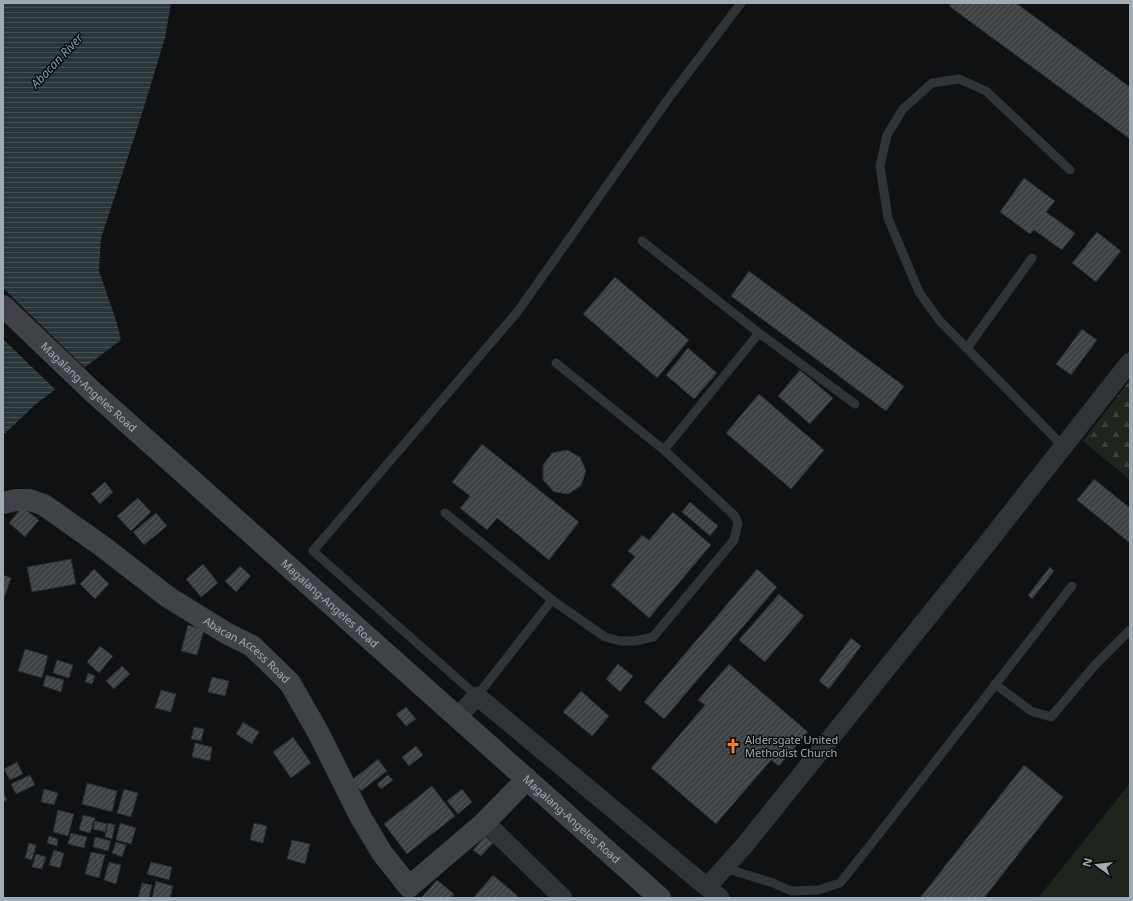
<svg xmlns="http://www.w3.org/2000/svg" width="1133" height="901" font-family="'Noto Sans',sans-serif">
  <defs>
    <pattern id="forest-firs" width="22" height="20" patternUnits="userSpaceOnUse"><rect width="22" height="20" fill="#1d251d"/><path d="M5 1l3.5 6h-7zM16 11l3.5 6h-7z" fill="#3b423b"/></pattern>
    <pattern id="water-rules" width="6" height="5" patternUnits="userSpaceOnUse"><rect width="6" height="5" fill="#29373b"/><path d="M0 2.5h6" fill="none" stroke="#455155"/></pattern>
    <pattern id="building-hatch" width="6" height="6" patternUnits="userSpaceOnUse"><rect width="6" height="6" fill="#3f4245"/><path d="M-1 1l2-2M0 6l6-6M5 7l2-2" fill="none" stroke="#585b5d"/></pattern>
  </defs>
  <rect width="100%" height="100%" fill="#101112"/>
  <path fill="#1d251d" d="M 1130,783 L 1130,898 L 1038,898 Z"/>
  <path fill="url(#forest-firs)" d="M 1130,380 L 1130,480 L 1083,441 Z"/>
  <path fill="url(#water-rules)" d="M 3,3 L 171,3 L 165,38 L 140,120 L 101,238 L 99,271 L 116,320 L 121,340 L 36,404 L 3,435 Z"/>
  <path fill="#101112" d="M 3,288 L 86,369 L 57,391 L 3,339 Z"/>
  <path fill="url(#building-hatch)" stroke="#2a2b2e" d="M 951,3 L 1016,3 L 1130,87 L 1130,139 L 949,6 Z
    M 1024,178 L 1055,201 L 1046,212 L 1075,233 L 1062,250 L 1034,230 L 1030,234 L 1000,212 Z
    M 1097,232 L 1121,251 L 1096,282 L 1072,263 Z
    M 749,271 L 904,386 L 886,411 L 731,296 Z
    M 615,277 L 689,340 L 657,378 L 583,314 Z
    M 1082,329 L 1097,340 L 1071,375 L 1056,364 Z
    M 688,348 L 717,373 L 694,399 L 666,375 Z
    M 800,370 L 833,398 L 810,424 L 778,396 Z
    M 759,394 L 824,450 L 791,489 L 726,433 Z
    M 482,444 L 579,522 L 549,560 L 497,518 L 487,530 L 460,508 L 470,496 L 452,482 Z
    M 567,450 L 580,457 L 586,471 L 581,486 L 568,494 L 554,492 L 543,480 L 543,465 L 552,453 Z
    M 1094,479 L 1130,508 L 1130,543 L 1077,500 Z
    M 105,482 L 113,492 L 100,504 L 91,494 Z
    M 138,498 L 151,512 L 131,531 L 117,516 Z
    M 690,502 L 718,526 L 710,536 L 682,512 Z
    M 22,507 L 39,520 L 25,537 L 9,523 Z
    M 673,512 L 711,545 L 649,618 L 611,585 L 635,557 L 628,551 L 642,535 L 649,540 Z
    M 156,513 L 167,526 L 144,545 L 133,532 Z
    M 71,559 L 76,584 L 32,592 L 27,567 Z
    M 203,564 L 218,583 L 201,597 L 186,579 Z
    M 240,566 L 251,576 L 236,592 L 225,581 Z
    M 1050,567 L 1054,571 L 1032,599 L 1028,595 Z
    M 94,569 L 109,584 L 95,599 L 80,584 Z
    M 757,569 L 777,587 L 664,719 L 644,702 Z
    M 3,575 L 11,578 L 5,596 L 3,595 Z
    M 779,594 L 804,616 L 765,662 L 739,640 Z
    M 188,625 L 204,630 L 197,655 L 181,651 Z
    M 851,638 L 861,646 L 829,689 L 819,681 Z
    M 100,646 L 113,656 L 99,673 L 87,662 Z
    M 25,649 L 48,656 L 42,678 L 18,671 Z
    M 57,660 L 73,665 L 69,678 L 53,673 Z
    M 618,664 L 633,676 L 620,692 L 606,679 Z
    M 729,664 L 808,732 L 779,766 L 771,760 L 716,824 L 651,768 L 705,705 L 698,700 Z
    M 122,666 L 130,674 L 114,689 L 106,681 Z
    M 88,673 L 95,676 L 92,684 L 85,682 Z
    M 46,675 L 64,680 L 61,692 L 43,686 Z
    M 212,677 L 229,681 L 225,696 L 208,692 Z
    M 161,690 L 176,694 L 171,712 L 155,708 Z
    M 581,691 L 609,716 L 592,736 L 563,712 Z
    M 406,707 L 416,719 L 406,726 L 396,714 Z
    M 243,722 L 259,732 L 252,744 L 236,734 Z
    M 194,727 L 204,729 L 201,741 L 191,739 Z
    M 293,737 L 311,763 L 291,778 L 273,752 Z
    M 195,743 L 212,747 L 210,761 L 192,757 Z
    M 416,746 L 423,755 L 409,766 L 402,757 Z
    M 378,759 L 387,771 L 361,791 L 352,780 Z
    M 17,762 L 23,774 L 10,780 L 4,769 Z
    M 1024,765 L 1063,797 L 984,898 L 920,898 Z
    M 30,775 L 35,785 L 16,794 L 11,784 Z
    M 388,775 L 393,780 L 381,789 L 377,784 Z
    M 87,783 L 117,791 L 112,812 L 82,804 Z
    M 432,786 L 455,816 L 407,854 L 384,824 Z
    M 44,789 L 58,793 L 54,805 L 41,802 Z
    M 124,789 L 138,793 L 131,817 L 117,813 Z
    M 462,789 L 472,802 L 458,814 L 447,801 Z
    M 3,792 L 7,800 L 3,802 Z
    M 58,810 L 74,814 L 68,836 L 53,832 Z
    M 83,815 L 95,818 L 90,833 L 79,830 Z
    M 95,821 L 107,824 L 105,832 L 93,829 Z
    M 108,823 L 115,825 L 112,839 L 105,837 Z
    M 120,823 L 136,828 L 131,844 L 116,840 Z
    M 254,823 L 267,826 L 263,843 L 250,840 Z
    M 71,833 L 87,837 L 84,848 L 68,844 Z
    M 49,836 L 58,839 L 57,846 L 47,843 Z
    M 485,836 L 493,843 L 481,856 L 473,850 Z
    M 95,837 L 111,841 L 108,851 L 93,847 Z
    M 292,840 L 310,844 L 305,864 L 287,859 Z
    M 116,842 L 126,845 L 122,857 L 112,853 Z
    M 29,843 L 36,845 L 32,860 L 25,858 Z
    M 54,850 L 64,853 L 60,868 L 49,865 Z
    M 91,852 L 105,855 L 99,878 L 85,874 Z
    M 36,854 L 46,857 L 42,869 L 32,867 Z
    M 109,862 L 121,865 L 116,884 L 104,880 Z
    M 151,862 L 172,867 L 169,880 L 147,874 Z
    M 493,875 L 520,898 L 473,898 Z
    M 437,880 L 454,894 L 451,898 L 421,898 Z
    M 156,881 L 173,886 L 170,898 L 152,898 Z
    M 142,883 L 152,885 L 149,898 L 138,898 Z"/>
  <g fill="none" stroke-linecap="round" stroke-linejoin="round">
    <path stroke="#313437" stroke-width="9" d="M 642,241 L 759,333 L 855,404
      M 967,348 L 1032,258
      M 1064,447 L 939,320 L 919,292 L 888,218 L 880,166 L 887,135 L 903,109 L 932,83 L 959,79 L 986,91 L 1070,170
      M 664,450 L 759,333
      M 445,513 L 552,600 L 605,637 L 620,641 L 635,641 L 653,637 L 734,540 L 738,523 L 734,515 L 664,450 L 556,363
      M 552,600 L 477,696 L 313,551 L 518,311 L 671,95 L 741,3
      M 995,684 L 1031,711 L 1051,717 L 1095,665 L 1130,630
      M 725,868 L 773,883 L 791,891 L 818,890 L 840,883 L 868,848 L 1072,586"/>
    <path stroke="#313437" stroke-width="19" d="M 458,716 L 477,696 L 720,898
      M 485,822 L 563,898
      M 707,887 L 744,846 L 989,541 L 1130,362"/>
    <g stroke="#3f4347" stroke-width="22">
      <path id="s1" d="M 3,306 L 94,393 L 660,898"/>
      <path id="s2" d="M 3,503 L 16,500 L 30,500 L 44,505 L 102,546 L 168,597 L 226,633 L 252,646 L 290,683 L 319,734 L 360,816 L 382,853 L 409,887 L 485,822 L 527,779"/>
    </g>
  </g>
  <defs>
    <g id="church-bare" transform="scale(1.2)"><path d="M-1.2-6h2.4v3.5h3.3v2.4h-3.3V6h-2.4V-.1h-3.3v-2.4h3.3Z" fill="#fc801e" stroke="#0c0c0d" stroke-width="2.5" paint-order="stroke"/></g>
  </defs>
  <g fill-rule="evenodd">
    <use href="#church-bare" x="733" y="746"/>
  </g>
  <g text-anchor="middle" stroke-width="3" stroke-linejoin="round" paint-order="stroke">
    <g font-size="11" fill="#a1abb4" stroke="#0c0c0d">
      <text dy="4" stroke="none"><textPath href="#s1" startOffset="118">Magalang-Angeles Road</textPath></text>
      <text dy="4" stroke="none"><textPath href="#s1" startOffset="442">Magalang-Angeles Road</textPath></text>
      <text dy="4" stroke="none"><textPath href="#s2" startOffset="292">Abacan Access Road</textPath></text>
      <text dy="4" stroke="none"><textPath href="#s1" startOffset="766">Magalang-Angeles Road</textPath></text>
    </g>
    <g font-size="11" fill="#a1abb4" stroke="#0c0c0d" text-anchor="start">
      <text x="745" y="744">Aldersgate United<tspan x="745" dy="13">Methodist Church</tspan></text>
    </g>
    <g font-size="12" font-style="italic" fill="#75a3b2" stroke="#0c0c0d">
      <text transform="translate(57 61) rotate(-47)" y="4">Abacan River</text>
    </g>
  </g>
  <rect width="1133" height="901" fill="none" stroke="#a1abb4" stroke-width="8"/>
  <g transform="translate(1097 865) rotate(285)" stroke="#0c0c0d" stroke-width="3" paint-order="stroke">
  <path d="M0-3L7 15L0 10L-7 15Z" fill="#a1abb4"/>
  <text y="-6" font-size="11" font-weight="bold" text-anchor="middle" fill="#a1abb4">N</text>
  </g>
</svg>
